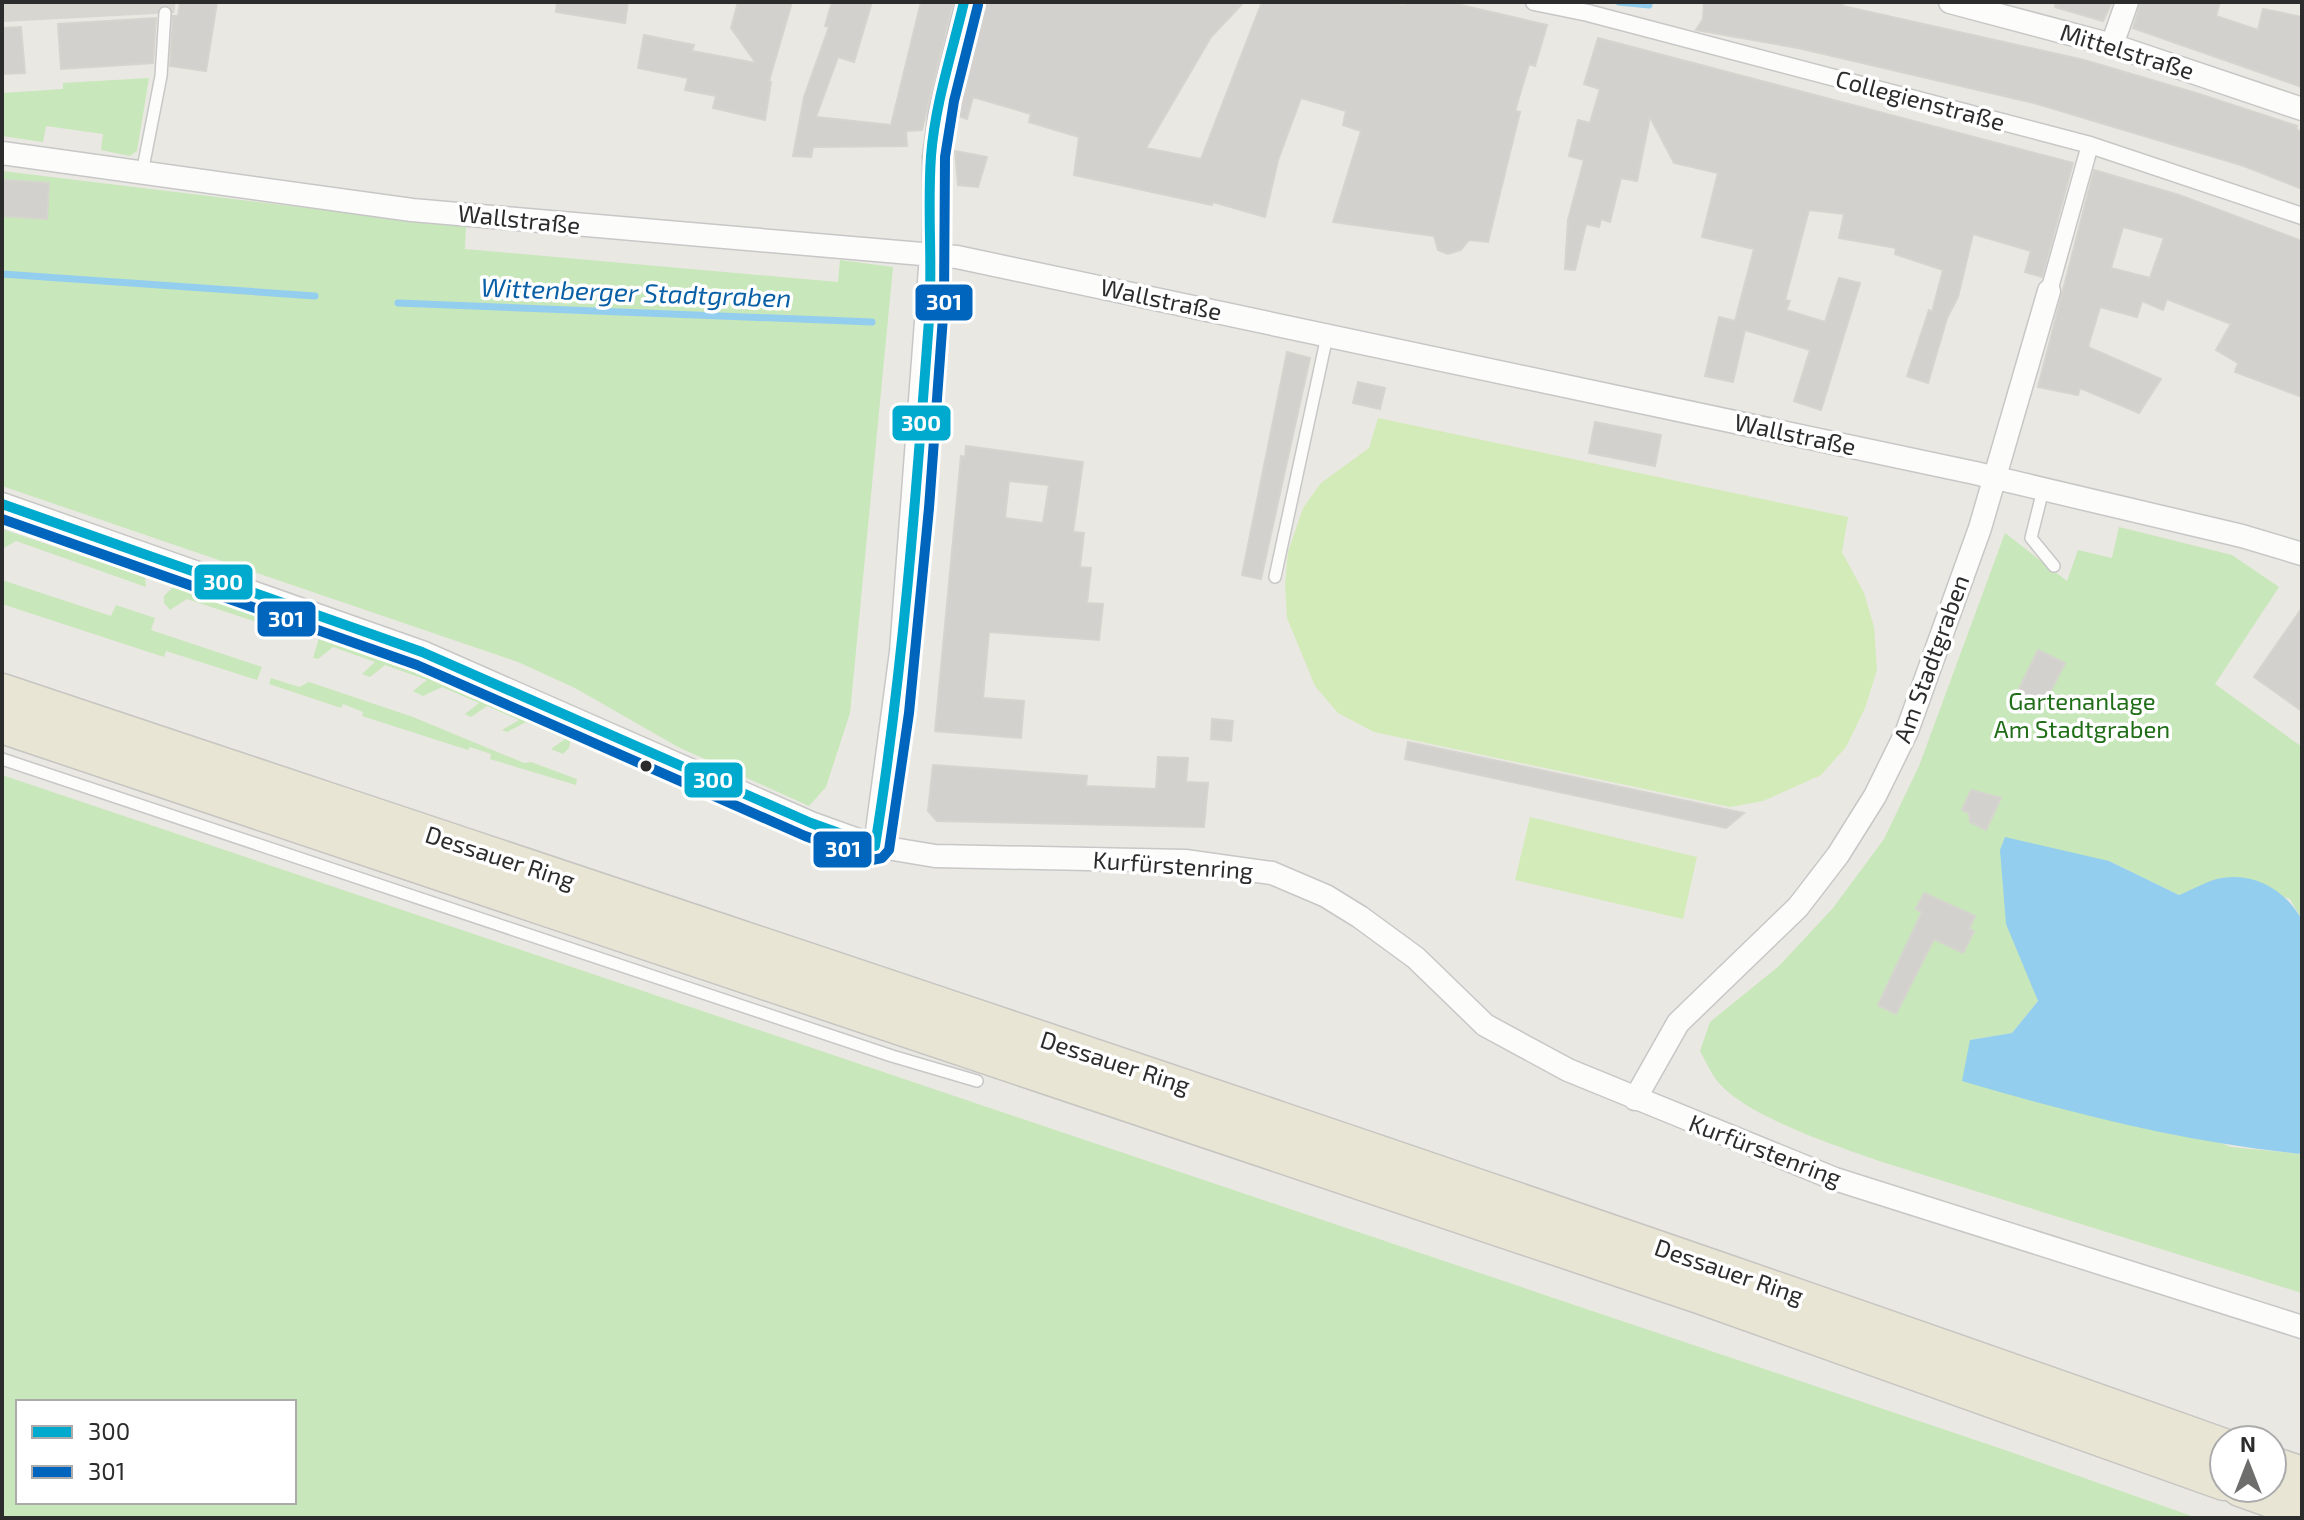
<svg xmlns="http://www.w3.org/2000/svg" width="2304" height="1520" font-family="'Exo 2',sans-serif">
  <rect width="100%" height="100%" fill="#eae8e2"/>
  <path fill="#c8e7ba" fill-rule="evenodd" d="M 149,78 L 137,151 L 130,156 L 101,150 L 103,134 L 46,126 L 43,142 L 2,136 L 2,93 L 63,89 L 63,83 Z
    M 2,171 L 466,227 L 465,249 L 838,282 L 840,260 L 893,267 L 850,713 L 826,787 L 809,806 L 678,747 L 575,688 L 518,662 L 2,486 Z
    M 2119,527 L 2232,555 L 2279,587 L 2215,684 L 2302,747 L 2302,920 L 2290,899 L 2222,878 L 2179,895 L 2109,861 L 2027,969 L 2038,1001 L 2012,1033 L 1970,1040 L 2231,1147 L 2302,1154 L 2302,1293 L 1879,1161 C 1836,1145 1742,1116 1715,1078 C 1709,1070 1705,1059 1700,1051 L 1710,1022 L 1779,966 L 1833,908 L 1884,839 L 1919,766 L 2005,533 L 2067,581 L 2078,550 L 2112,558 Z
    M 2,529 L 145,577 L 146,587 L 16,541 L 2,549 Z
    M 2,580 L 111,616 L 116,605 L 155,618 L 151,630 L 262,667 L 257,680 L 166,651 L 164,657 L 2,604 Z
    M 173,587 L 309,632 L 306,638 L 302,637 L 187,599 L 170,610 L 164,603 L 164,596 Z
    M 319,638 L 420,672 L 571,737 L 569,748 L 563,754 L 551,749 L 565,739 L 526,722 L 507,732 L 502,730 L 519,720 L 487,706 L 471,717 L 465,714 L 479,703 L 442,687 L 423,696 L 413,691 L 427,680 L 385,665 L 370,677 L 362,674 L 375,662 L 333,647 L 318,659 L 313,658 Z
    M 271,678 L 299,687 L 309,682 L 413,717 L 524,763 L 531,762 L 577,779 L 576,785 L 490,759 L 491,754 L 470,747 L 468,750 L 362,716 L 363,712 L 343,704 L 341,708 L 269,684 Z
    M 2,775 L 2002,1449 L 2197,1518 L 2,1518 ZM 18,1402 L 294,1402 L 294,1502 L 18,1502 Z"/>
  <path fill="#d2ebb8" d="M 1378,418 L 1848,517 L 1842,552 L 1864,593 L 1874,627 L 1877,670 L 1865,708 L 1846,747 L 1821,775 L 1763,801 L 1730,807 L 1374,732 L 1338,713 L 1315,686 L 1287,618 L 1285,584 L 1288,552 L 1303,508 L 1321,483 L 1369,448 Z
    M 1530,817 L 1697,857 L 1683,919 L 1515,880 Z"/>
  <path fill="#d8d6d0" d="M 2,2 L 176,2 L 174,13 L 2,22 Z"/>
  <path fill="#93ceef" d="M 2005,837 L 2109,861 L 2179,895 C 2192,890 2208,880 2222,878 C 2256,872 2286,891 2302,920 L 2302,1154 C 2185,1142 2074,1114 1962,1081 L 1970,1040 L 2012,1033 L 2038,1001 L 2006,924 L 2000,850 Z"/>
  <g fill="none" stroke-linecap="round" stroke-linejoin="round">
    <path stroke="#93ceef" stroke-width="7" d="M 1619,2 L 1649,5
      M 2,274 L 315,296
      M 398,303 L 872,322"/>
  </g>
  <path fill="#d3d1cd" stroke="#d5d4ce" stroke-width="2" fill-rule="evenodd" d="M 180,2 L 217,2 L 206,71 L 170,66 L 173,16 L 178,16 Z
    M 557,2 L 628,2 L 625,23 L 556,12 Z
    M 738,2 L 792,2 L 769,81 L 771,82 L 765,120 L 713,108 L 716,96 L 685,90 L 688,78 L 638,68 L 644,35 L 694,45 L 692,51 L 756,63 L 731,28 Z
    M 832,2 L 872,2 L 854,62 L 838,57 L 816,117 L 891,125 L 921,2 L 953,2 L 922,130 L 906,131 L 907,146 L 813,147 L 811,157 L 793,156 L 804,97 L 829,27 L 825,26 Z
    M 975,2 L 1244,2 L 1211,37 L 1146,148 L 1201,159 L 1262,2 L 1389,2 L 1404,6 L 1406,2 L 1448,2 L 1547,25 L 1535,66 L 1529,64 L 1515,111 L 1520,112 L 1488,242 L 1469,240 L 1461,250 L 1448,254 L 1438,250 L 1434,236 L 1333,222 L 1361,131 L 1343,125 L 1346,111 L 1301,98 L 1278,160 L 1265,217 L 1213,202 L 1212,205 L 1074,175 L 1079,137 L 1029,122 L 1031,114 L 973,97 L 967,119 L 952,114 L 951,101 Z
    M 1704,2 L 1843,2 L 1843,6 L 2084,60 L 2196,93 L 2297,126 L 2296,129 L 2302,132 L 2302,189 L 2244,166 L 2034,103 L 1798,48 L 1696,30 L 1703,19 Z
    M 2056,2 L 2112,2 L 2103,21 L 2055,7 Z
    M 2141,2 L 2220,2 L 2216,16 L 2258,30 L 2263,9 L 2302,17 L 2302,87 L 2133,28 Z
    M 156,18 L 153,63 L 61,69 L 58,24 Z
    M 21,27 L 25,73 L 2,74 L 2,28 Z
    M 1598,38 L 2073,163 L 2042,277 L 2025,272 L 2031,251 L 1973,234 L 1958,297 L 1947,318 L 1928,383 L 1907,376 L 1929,310 L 1932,312 L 1943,270 L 1895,254 L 1896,248 L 1839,238 L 1844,214 L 1809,210 L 1785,300 L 1790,301 L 1786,310 L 1825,322 L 1839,278 L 1860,283 L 1821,410 L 1794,401 L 1810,350 L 1745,330 L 1733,382 L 1705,376 L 1719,317 L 1735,321 L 1754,249 L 1702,237 L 1718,173 L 1674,163 L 1650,117 L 1637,181 L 1621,178 L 1610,222 L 1601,219 L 1599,227 L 1586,224 L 1575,270 L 1565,269 L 1568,220 L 1584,160 L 1569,156 L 1578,120 L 1590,123 L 1600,89 L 1584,84 Z
    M 955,151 L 987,157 L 978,187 L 958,185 Z
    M 2094,170 L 2179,195 L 2302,241 L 2302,397 L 2235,372 L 2238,363 L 2216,350 L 2231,324 L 2167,299 L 2163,310 L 2142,301 L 2137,317 L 2100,307 L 2088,347 L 2161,379 L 2139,413 L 2080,388 L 2078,395 L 2038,387 ZM 2123,227 L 2164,238 L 2150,278 L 2111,268 Z
    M 2,180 L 49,183 L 47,219 L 2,216 Z
    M 1287,352 L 1310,358 L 1261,579 L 1242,575 Z
    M 1358,382 L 1385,388 L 1380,409 L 1353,403 Z
    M 1595,422 L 1661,435 L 1655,466 L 1589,453 Z
    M 966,446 L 1083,462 L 1073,532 L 1084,533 L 1080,567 L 1091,568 L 1087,603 L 1103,604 L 1099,640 L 989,632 L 983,698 L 1024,701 L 1021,738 L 935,731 L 961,456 L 965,457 ZM 1009,481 L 1049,485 L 1043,523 L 1005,518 Z
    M 2302,608 L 2302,711 L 2254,677 Z
    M 2038,650 L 2065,663 L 2043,706 L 2017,693 Z
    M 1212,719 L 1233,721 L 1231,741 L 1211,739 Z
    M 1408,742 L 1744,813 L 1726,828 L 1405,759 Z
    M 1158,757 L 1188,758 L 1186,782 L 1208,783 L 1204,827 L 937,821 L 928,811 L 933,765 L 1087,776 L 1086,786 L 1156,789 Z
    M 1971,790 L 2001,798 L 1986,830 L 1970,822 L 1969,813 L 1962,810 Z
    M 1924,893 L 1975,916 L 1969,929 L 1974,931 L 1963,953 L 1934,939 L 1896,1014 L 1878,1005 L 1922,912 L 1916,909 Z"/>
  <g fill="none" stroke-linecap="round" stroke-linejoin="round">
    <g stroke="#c8c7c7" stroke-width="14">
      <path id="service" d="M 142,173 L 161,76 L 165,13
        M 2043,490 L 2031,538 L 2054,566
        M 1275,577 L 1327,336
        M 2,759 L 892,1056 L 977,1081"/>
    </g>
    <g stroke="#c8c7c7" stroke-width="19">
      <path id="pedestrian" d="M 1534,2 L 1588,13 L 2090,145 L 2302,216
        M 931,255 L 931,157 L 937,113 L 964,2
        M 2049,291 L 2090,145"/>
    </g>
    <g stroke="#c8c7c7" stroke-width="25">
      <path id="minor" d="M 1950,2 L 2112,45 L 2302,109
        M 2112,45 L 2127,2
        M 2,153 L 412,210 L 957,257 L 1975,473 L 2242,536 L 2302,554
        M 2,504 L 422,652 L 811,823 L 875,846 L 935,856 L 1185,861 L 1272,873 L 1326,896 L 1360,917 L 1416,958 L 1485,1025 L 1568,1070 L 1835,1179 L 2302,1327
        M 875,846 L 901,652 L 931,255
        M 1635,1099 L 1678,1023 L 1798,907 L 1838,855 L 1875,796 L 1907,731 L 1980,528 L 2049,291"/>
    </g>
    <g stroke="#c6c5c2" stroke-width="39">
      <path id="primary" d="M 2,692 C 744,940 1487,1185 2224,1447
        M 2,725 L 1699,1295 L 2224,1482
        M 2272,1465 L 2302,1475
        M 2240,1488 L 2302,1510"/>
    </g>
    <use href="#service" stroke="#fcfcfb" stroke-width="11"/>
    <use href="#pedestrian" stroke="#fcfcfb" stroke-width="16"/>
    <use href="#minor" stroke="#fcfcfb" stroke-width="22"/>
    <use href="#primary" stroke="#e8e5d4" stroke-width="36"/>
    <g stroke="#fff" stroke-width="16">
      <path id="bus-1" d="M 2,504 L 422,652 L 811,823 L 875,846
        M 875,846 C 903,672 916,496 929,320 C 933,266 927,211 931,156 C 935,104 952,53 964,2"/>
    </g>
    <g stroke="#fff" stroke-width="16">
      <path id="bus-2" d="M 2,519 L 417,665 L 805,836 L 872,860 L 882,858 L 889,850 L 909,713 L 929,508 L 944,303 L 945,157 L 954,101 L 978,5"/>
    </g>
    <use href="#bus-1" stroke="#00a9ce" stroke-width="10"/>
    <use href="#bus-2" stroke="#0065bd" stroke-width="10"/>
  </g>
  <circle fill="#2c2c2c" stroke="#fff" stroke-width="3" cx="646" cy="766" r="7"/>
  <g text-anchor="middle" stroke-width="7" stroke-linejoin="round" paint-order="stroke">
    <g font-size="24" fill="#2c2c2c" stroke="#fff">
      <text transform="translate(2127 52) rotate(17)" y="8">Mittelstraße</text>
      <text transform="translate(1920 101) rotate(15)" y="8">Collegienstraße</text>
      <text transform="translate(519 220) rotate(6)" y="8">Wallstraße</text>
      <text transform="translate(1161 300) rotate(12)" y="8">Wallstraße</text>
      <text transform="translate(1795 435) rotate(12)" y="8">Wallstraße</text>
      <text transform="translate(1932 659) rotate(-70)" y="8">Am Stadtgraben</text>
      <text transform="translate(500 858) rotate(18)" y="8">Dessauer Ring</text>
      <text transform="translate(1173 866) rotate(4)" y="8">Kurfürstenring</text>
      <text transform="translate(1115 1063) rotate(18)" y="8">Dessauer Ring</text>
      <text transform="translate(1765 1151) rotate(21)" y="8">Kurfürstenring</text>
      <text transform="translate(1729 1272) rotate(19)" y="8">Dessauer Ring</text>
    </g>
    <g font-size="24" fill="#216e18" stroke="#fff">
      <text x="2082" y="710">Gartenanlage<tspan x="2082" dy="28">Am Stadtgraben</tspan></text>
    </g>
    <g font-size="26" font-style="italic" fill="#085fa5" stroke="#fff">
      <text transform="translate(636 293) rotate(2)" y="9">Wittenberger Stadtgraben</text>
    </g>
  </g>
  <g stroke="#fff" stroke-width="3">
    <rect x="914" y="283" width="60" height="39" rx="8" fill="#0065bd"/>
    <rect x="891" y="404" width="61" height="38" rx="8" fill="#00a9ce"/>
    <rect x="193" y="563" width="61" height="38" rx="8" fill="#00a9ce"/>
    <rect x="256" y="600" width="61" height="38" rx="8" fill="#0065bd"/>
    <rect x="683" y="761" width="61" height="38" rx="8" fill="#00a9ce"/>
    <rect x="812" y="830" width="61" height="39" rx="8" fill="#0065bd"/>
  </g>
  <g font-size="22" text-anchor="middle" font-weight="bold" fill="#fff">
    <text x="944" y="310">301</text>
    <text x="921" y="431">300</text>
    <text x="223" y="590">300</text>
    <text x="286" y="627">301</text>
    <text x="713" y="788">300</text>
    <text x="843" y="857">301</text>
  </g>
  <rect width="2304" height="1520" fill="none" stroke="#2c2c2c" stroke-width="8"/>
  <rect x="16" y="1400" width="280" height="104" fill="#ffffff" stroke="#ababab" stroke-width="2"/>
  <rect x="32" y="1426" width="40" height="12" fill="#00a9ce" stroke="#ababab" stroke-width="2"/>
  <text x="88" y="1440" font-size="24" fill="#2c2c2c">300</text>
  <rect x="32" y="1466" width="40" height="12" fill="#0065bd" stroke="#ababab" stroke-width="2"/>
  <text x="88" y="1480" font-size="24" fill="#2c2c2c">301</text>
  <g transform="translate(2248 1464)"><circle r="38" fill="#ffffff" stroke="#ababab" stroke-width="2"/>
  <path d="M0-6L14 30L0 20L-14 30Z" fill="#6e6e6c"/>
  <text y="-12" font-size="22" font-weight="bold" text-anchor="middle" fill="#2c2c2c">N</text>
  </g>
</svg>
